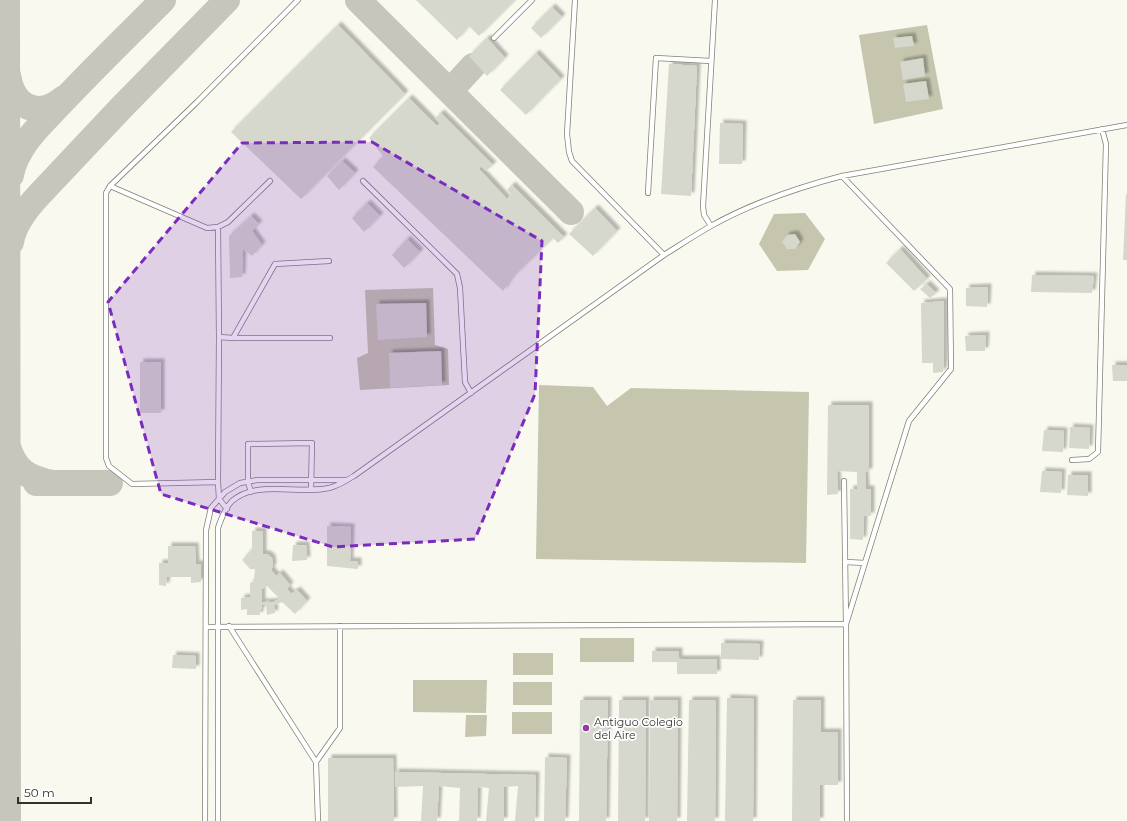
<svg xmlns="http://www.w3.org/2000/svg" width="1127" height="821" font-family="Montserrat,sans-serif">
  <defs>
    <filter id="shadow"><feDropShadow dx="3.5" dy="-3.5" stdDeviation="1" flood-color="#0004"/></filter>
  </defs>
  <rect width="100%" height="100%" fill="#f9f9ef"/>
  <path fill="#c5c6ad" d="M 927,25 L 943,109 L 874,124 L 859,35 Z
    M 805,213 L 825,239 L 808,270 L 777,271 L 759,244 L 774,214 Z
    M 433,288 L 435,345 L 448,349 L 449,385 L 360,390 L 357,358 L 368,353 L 365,290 Z
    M 539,385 L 593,387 L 607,406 L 631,388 L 809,392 L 806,563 L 536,559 Z
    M 580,638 L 634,638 L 634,662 L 580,662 Z
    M 513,653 L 553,653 L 553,675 L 513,675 Z
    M 413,680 L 487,680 L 486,713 L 413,712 Z
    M 513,682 L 552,682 L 552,705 L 513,705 Z
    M 512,712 L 552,712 L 552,734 L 512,734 Z
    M 466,715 L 487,715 L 486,736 L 465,737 Z"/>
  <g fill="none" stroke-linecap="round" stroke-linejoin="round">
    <path stroke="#c6c6bd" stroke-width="26" d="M 7,0 L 8,821
      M 358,0 L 571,212
      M 8,75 C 13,107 38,120 64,98
      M 450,91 L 473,66
      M 11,175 C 13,163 19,152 26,142 C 36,128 50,115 62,102 C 95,67 129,34 163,0
      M 11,242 C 14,224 26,209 38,196 L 121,108 L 227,0
      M 7,443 C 14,470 27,478 53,483
      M 36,483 L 110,483"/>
  </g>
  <path fill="#d6d7cd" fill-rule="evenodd" filter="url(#shadow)" d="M 416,0 L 515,0 L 479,36 L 469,26 L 457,40 Z
    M 552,7 L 562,17 L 541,38 L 531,28 Z
    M 338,25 L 405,94 L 301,199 L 231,132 Z
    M 912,36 L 914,46 L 895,48 L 893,38 Z
    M 487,38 L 505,58 L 487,76 L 469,56 Z
    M 536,53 L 561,79 L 526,115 L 500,90 Z
    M 923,58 L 925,76 L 903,80 L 900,62 Z
    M 669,64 L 697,66 L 691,196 L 661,194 Z
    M 926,81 L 929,99 L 906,102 L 903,84 Z
    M 409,98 L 437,126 L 440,123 L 435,118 L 441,113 L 493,165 L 486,171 L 481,166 L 479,169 L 507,199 L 511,194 L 507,190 L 512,185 L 564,237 L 558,243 L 553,238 L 511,279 L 503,291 L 373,167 L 383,156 L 369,138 Z
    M 720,123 L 743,124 L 742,164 L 719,164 Z
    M 342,161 L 355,173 L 339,190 L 327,176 Z
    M 1126,194 L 1127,194 L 1127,260 L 1123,260 Z
    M 367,203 L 380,216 L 364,232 L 352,218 Z
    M 595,208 L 617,231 L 593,256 L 569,234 Z
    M 251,216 L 259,224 L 252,231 L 262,245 L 252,256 L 243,249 L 242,277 L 230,278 L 229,236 Z
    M 795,234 L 800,242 L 795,249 L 787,249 L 782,242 L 787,235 Z
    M 407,239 L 420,252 L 404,268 L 392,255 Z
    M 900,249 L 927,279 L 914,291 L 886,263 Z
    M 1032,275 L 1094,276 L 1092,293 L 1031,292 Z
    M 927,284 L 936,293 L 930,298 L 920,289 Z
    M 988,287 L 987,307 L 966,306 L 966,288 Z
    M 944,301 L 944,363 L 943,372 L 933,373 L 933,363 L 922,363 L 921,303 Z
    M 426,303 L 427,337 L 378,340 L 376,304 Z
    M 986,335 L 985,351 L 966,351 L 965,336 Z
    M 441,351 L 442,385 L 390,388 L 389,353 Z
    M 140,362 L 161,362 L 161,413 L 140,413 Z
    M 1112,365 L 1127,365 L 1127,381 L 1113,381 Z
    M 828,405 L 869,405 L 869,472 L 865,472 L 866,489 L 871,489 L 871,516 L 864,516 L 863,540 L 850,539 L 850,489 L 857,489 L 857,472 L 837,471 L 838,494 L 827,495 Z
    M 1070,427 L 1090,428 L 1089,449 L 1069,448 Z
    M 1044,430 L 1064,431 L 1063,452 L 1042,451 Z
    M 1042,471 L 1062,472 L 1061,493 L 1040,492 Z
    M 1068,475 L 1088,475 L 1088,496 L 1067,495 Z
    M 327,526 L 351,527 L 350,561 L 358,561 L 358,569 L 327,566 Z
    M 252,531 L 263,531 L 263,554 L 267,554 L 272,558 L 273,566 L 271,570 L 276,576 L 280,573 L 290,585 L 287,589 L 291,594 L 297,590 L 307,601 L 295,614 L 282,602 L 274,605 L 275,613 L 267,615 L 266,605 L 262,605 L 262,610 L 260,610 L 260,615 L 247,615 L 247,609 L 241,610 L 241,598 L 250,597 L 250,583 L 254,581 L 255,569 L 250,569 L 242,560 L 252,549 ZM 267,586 L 280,599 L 273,602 L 262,602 L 262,589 Z
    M 293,545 L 306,545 L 307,560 L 292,561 Z
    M 168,546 L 195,546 L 196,564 L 201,564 L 201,582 L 191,583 L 191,577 L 167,577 L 166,586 L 159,585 L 159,563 L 168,563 Z
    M 721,643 L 760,644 L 759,660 L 721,659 Z
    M 652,651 L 679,651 L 679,659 L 717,659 L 717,674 L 677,674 L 677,662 L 652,662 Z
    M 173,655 L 196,656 L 196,669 L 172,668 Z
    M 727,698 L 754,699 L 753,821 L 725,821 Z
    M 580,700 L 608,700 L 606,821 L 579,821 Z
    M 619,700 L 646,700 L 645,821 L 618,821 Z
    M 650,700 L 678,700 L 677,821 L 649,821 Z
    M 689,700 L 716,700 L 715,821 L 687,821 Z
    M 793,700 L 821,700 L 821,732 L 838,732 L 838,785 L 820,785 L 820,821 L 792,821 Z
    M 545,757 L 567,758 L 565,821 L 544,821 Z
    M 328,758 L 393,758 L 394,821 L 328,821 Z
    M 395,772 L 536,775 L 535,821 L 515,821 L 518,786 L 504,787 L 504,821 L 486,821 L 489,788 L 478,787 L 477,821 L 459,821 L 460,788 L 439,786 L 437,821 L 421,821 L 423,786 L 395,787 Z"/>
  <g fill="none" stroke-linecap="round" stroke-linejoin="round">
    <g stroke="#7f8077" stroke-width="6">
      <path id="lane" d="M 575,0 L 567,134 L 569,152 L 572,161 L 664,255
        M 494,38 L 532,0
        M 842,176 L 950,289 L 951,369 L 909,421 L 846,624 L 847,821
        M 363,181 L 457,274 L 460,288 L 465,382 L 471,393
        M 110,186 L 207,228 L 218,227 L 228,222 L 270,181
        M 648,193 L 656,58 L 711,61
        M 711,226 L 704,215 L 703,206 L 715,0
        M 218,227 L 219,337 L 218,482 L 219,499 L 227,509
        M 219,337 L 233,338 L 330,338
        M 233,338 L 275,264 L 329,261
        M 1072,460 L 1089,459 L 1098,452 L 1106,144 L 1102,129
        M 218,482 L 132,484 L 109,466 L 106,458 L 106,193 L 110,186 L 197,102 L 298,0
        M 251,492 L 248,482 L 248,444 L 312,443 L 311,490
        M 846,562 L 865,563
        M 229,626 L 316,762 L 318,821
        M 206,627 L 846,624 L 844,481
        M 316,762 L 340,728 L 340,626
        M 205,821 L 206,530 L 211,508 L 225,492 L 240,483 L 257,480 L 346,480
        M 218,821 L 218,528 C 221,519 225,508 232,501 C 257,479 299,495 329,488 C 338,486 345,481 354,476 L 664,255 C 680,245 695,235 711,226 C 752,203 796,188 842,176 L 1127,125"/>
    </g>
    <use href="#lane" stroke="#fff" stroke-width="4.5"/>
  </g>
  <path fill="#7b2cbf" fill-opacity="0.2" stroke="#7b2cbf" stroke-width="3" stroke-dasharray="8 5" stroke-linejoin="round" d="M 372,142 L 542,241 L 535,394 L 475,539 L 333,547 L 161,494 L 108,302 L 242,143 Z"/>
  <circle fill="#993aa3" stroke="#fff" stroke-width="1.5" cx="586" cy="728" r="4"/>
  <g text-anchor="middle" stroke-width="3.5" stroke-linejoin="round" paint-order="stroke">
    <g font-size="11" fill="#32322f" stroke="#fff" text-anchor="start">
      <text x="594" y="726">Antiguo Colegio<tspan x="594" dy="13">del Aire</tspan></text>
    </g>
  </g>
  <path d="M18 797v6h73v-6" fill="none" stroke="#32322f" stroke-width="2"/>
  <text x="24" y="797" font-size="12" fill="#32322f" stroke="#ffffff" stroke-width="3" paint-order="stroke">50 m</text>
</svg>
